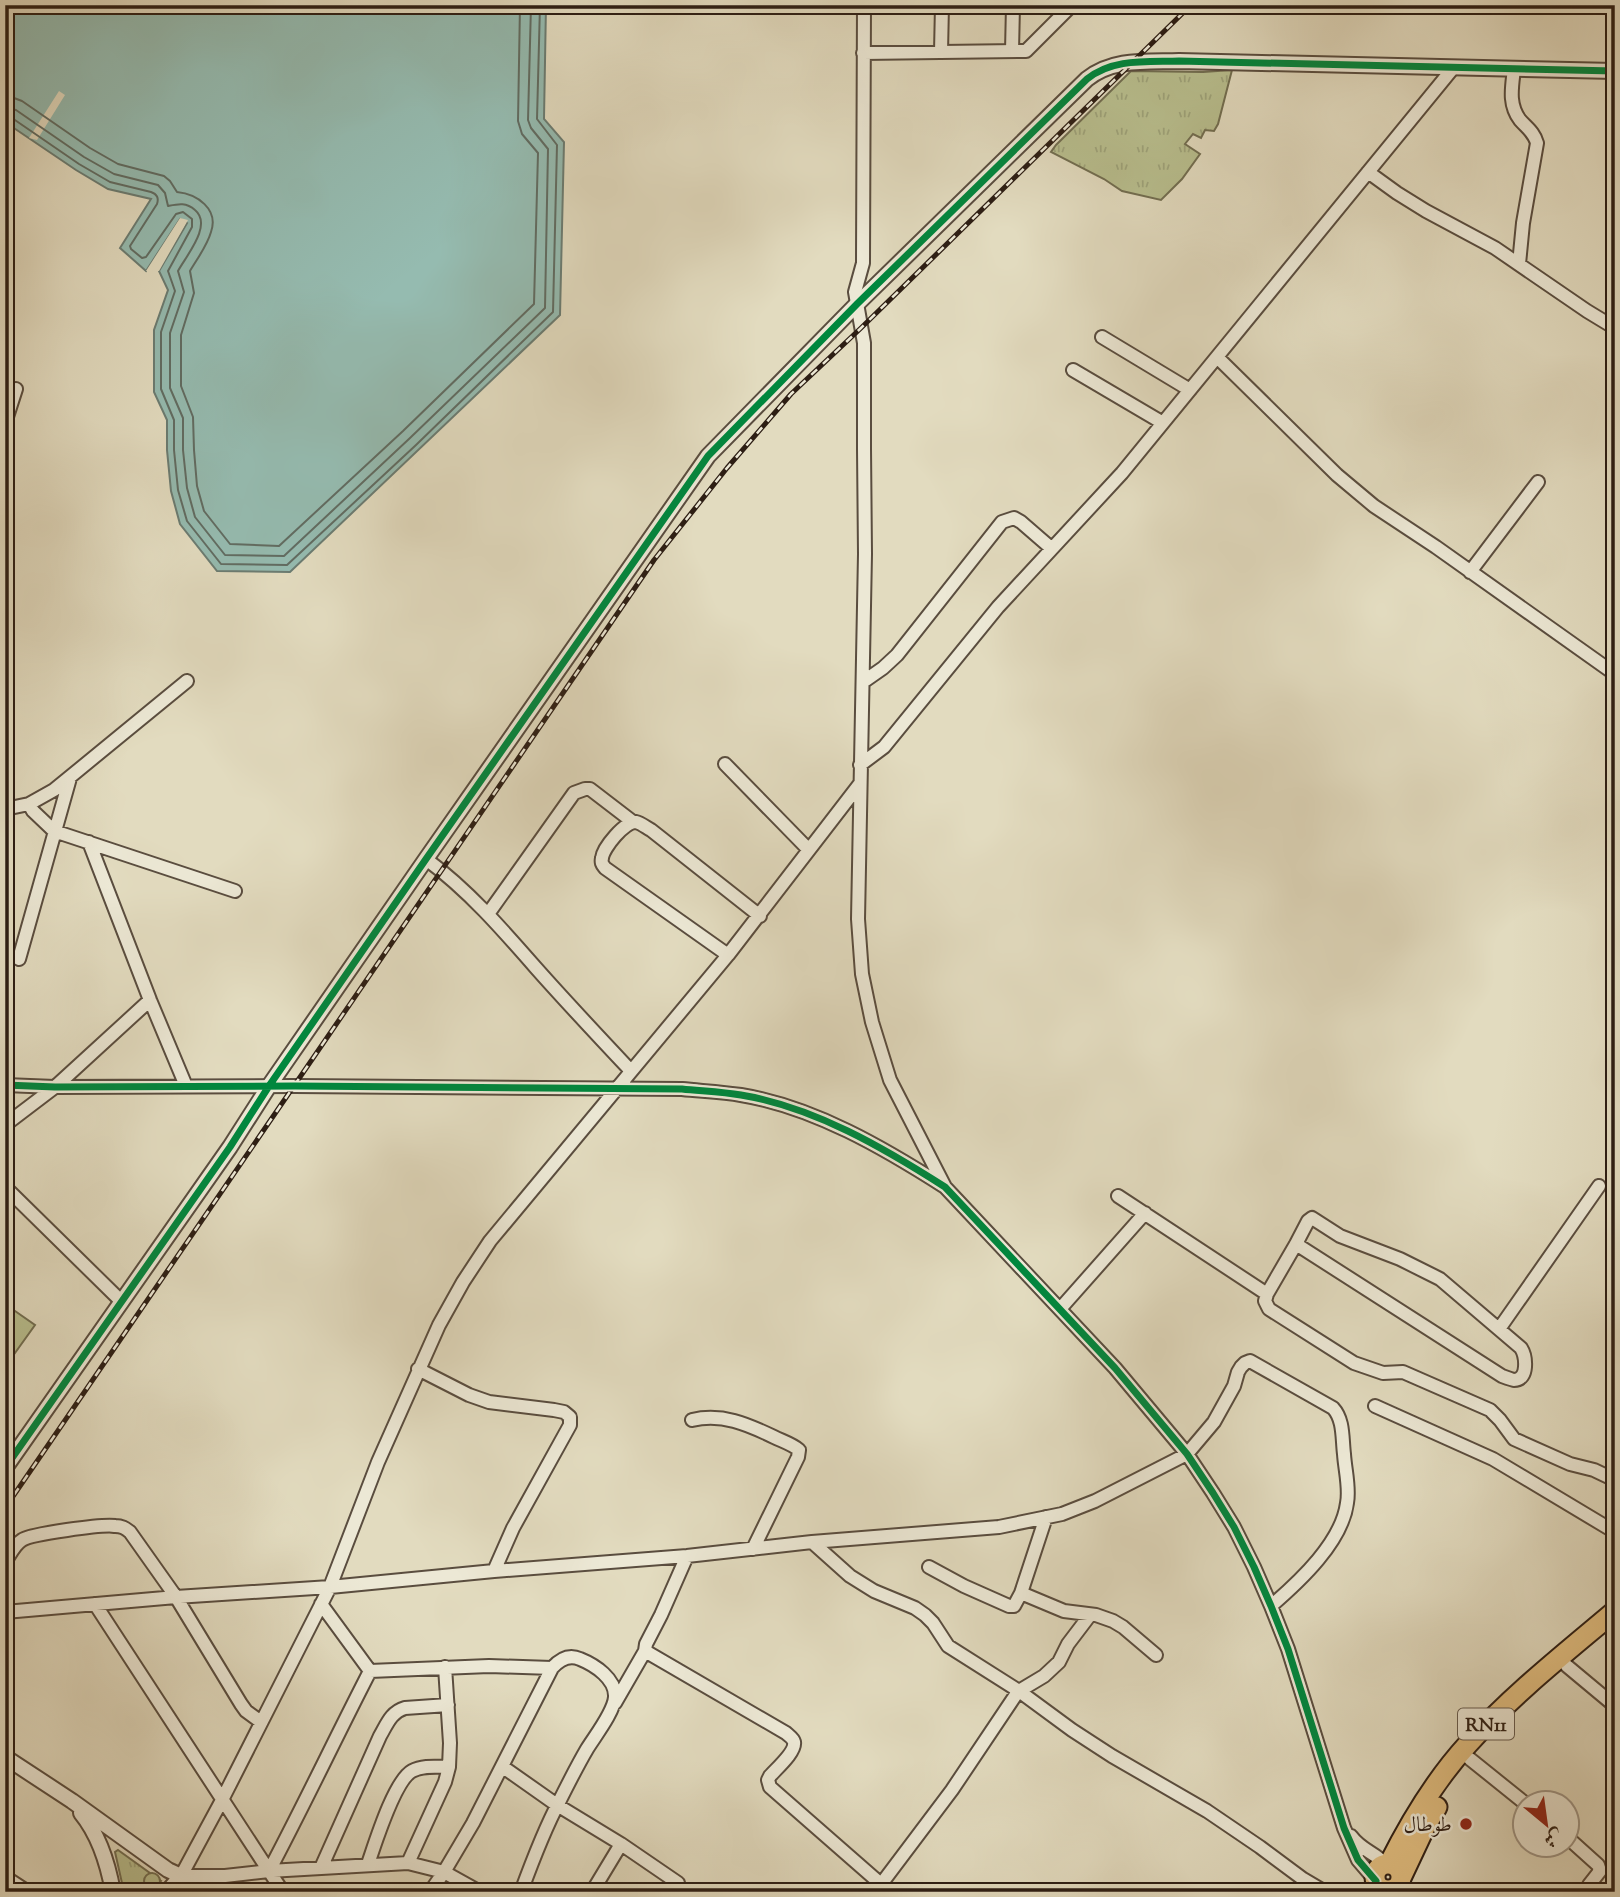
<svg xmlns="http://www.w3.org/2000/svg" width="1620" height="1897" font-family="'Sorts Mill Goudy',Amiri,serif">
  <defs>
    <pattern id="grass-tufts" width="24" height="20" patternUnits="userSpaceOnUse" patternTransform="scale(1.75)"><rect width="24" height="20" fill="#b8be8e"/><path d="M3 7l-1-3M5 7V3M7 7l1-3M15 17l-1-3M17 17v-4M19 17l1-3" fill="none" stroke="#9ea37a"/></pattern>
    <pattern id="forest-crowns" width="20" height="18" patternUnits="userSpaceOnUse" patternTransform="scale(1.75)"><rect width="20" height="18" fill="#b8be8e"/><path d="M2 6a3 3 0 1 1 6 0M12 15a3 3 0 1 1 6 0" fill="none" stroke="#9ea37a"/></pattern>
  </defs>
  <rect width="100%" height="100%" fill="#e2dbbf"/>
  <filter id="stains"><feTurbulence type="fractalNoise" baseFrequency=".00286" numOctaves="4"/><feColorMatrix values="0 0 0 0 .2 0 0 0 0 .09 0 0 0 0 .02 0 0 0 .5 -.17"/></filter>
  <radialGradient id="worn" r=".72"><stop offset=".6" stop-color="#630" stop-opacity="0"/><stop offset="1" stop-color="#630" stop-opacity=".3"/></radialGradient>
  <path fill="url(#grass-tufts)" stroke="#726e51" stroke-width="2" d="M 1232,70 L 1218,124 L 1214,131 L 1205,130 L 1201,138 L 1193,134 L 1185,144 L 1200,154 L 1182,179 L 1161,200 L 1122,191 L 1104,179 L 1051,152 L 1056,145 L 1131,71 L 1203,72 Z
    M 118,1850 L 161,1881 L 151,1892 L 124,1892 L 115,1852 Z"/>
  <path fill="url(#forest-crowns)" stroke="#726e51" stroke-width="2" d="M144 1881a8 8 0 1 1 16 0a8 8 0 1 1-16 0Z"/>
  <path fill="#b8be8e" stroke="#726e51" stroke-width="2" d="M 5,1304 L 35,1325 L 5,1367 Z"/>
  <path fill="#95bbb0" stroke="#6b7c72" stroke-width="2" d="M 5,5 L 546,5 L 544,119 L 564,142 L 560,315 L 290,572 L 217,571 L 180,524 L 171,491 L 167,450 L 167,420 L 154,392 L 154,330 L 168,290 L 159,271 L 187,223 L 180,219 L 146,271 L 120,248 L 151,199 L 108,189 L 76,170 L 5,122 Z"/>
  <path fill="#e2dbbf" d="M 59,91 L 65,95 L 37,140 L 29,138 Z
    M 180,218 L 188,220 L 159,271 L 156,271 L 181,223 L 150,271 L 146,271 Z"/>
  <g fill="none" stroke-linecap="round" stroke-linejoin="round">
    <path stroke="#616c62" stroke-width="2" d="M 5,97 L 14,98 L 22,101 L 90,148 L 118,164 L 164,176 L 170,181 L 177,192 C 197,194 219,209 211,232 C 207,246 197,259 190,271 L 194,293 L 181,335 L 181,386 L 193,417 L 194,450 L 197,486 L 204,511 L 230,544 L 279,546 L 403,431 L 534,304 L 538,153 L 522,134 L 518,121 L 520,5
      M 5,108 L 16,110 L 84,157 L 114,174 L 158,185 L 165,193 L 168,206 C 178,204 186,202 195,210 C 213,225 186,256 178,271 L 184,292 L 170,333 L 170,388 L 183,418 L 183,450 L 187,488 L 195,517 L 225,555 L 284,556 L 410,438 L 545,308 L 548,149 L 531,128 L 528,120 L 531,5
      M 5,116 L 12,118 L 79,164 L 110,182 L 151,192 C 157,194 159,198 157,204 L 130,246 L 131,249 L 142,258 L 146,257 L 176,214 L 183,212 L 192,219 L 192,227 L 168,271 L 175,291 L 161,332 L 161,389 L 174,420 L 174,450 L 178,490 L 187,521 L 221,564 L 287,565 L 416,445 L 553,312 L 557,145 L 537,119 L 540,5"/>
    <g stroke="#5a4d3f" stroke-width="16">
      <path id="minor" d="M 864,5 L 863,263 L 855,292 L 864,343 L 864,449 L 865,554 L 858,919 L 862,974 L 872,1022 L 890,1080 L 945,1187
        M 1012,51 L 1013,5
        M 941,52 L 942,5
        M 863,53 L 1026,51 L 1072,5
        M 1514,69 C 1512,87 1508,104 1520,120 C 1527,128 1534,132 1537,143 L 1523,223 L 1519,264
        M 1368,172 L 1397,193 L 1426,211 L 1495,248 L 1587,311 L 1615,328
        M 1102,337 L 1190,390
        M 1217,357 L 1337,475 L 1374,506 L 1436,547 L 1615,674
        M 1073,370 L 1163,423
        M 5,423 L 16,389
        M 1470,572 L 1538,482
        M 863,682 L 883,668 L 897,655 L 1002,522 L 1014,518 L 1021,522 L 1051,548
        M 725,764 L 809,850
        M 860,765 L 884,747 L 998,607 L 1122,473 L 1454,67
        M 29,804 L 33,811 L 54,831 L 235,891
        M 5,809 L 29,804 L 54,790 L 187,681
        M 89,842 L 150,1000 L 186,1086
        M 426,859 C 468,890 502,929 536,968 C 567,1003 599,1037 631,1071
        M 488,914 L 574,793 L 585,789 L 590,789 L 633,822
        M 728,955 L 605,868 C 602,864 601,863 602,858 C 603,848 625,821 636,822 C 641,823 647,828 651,830 L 760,916
        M 19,959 L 70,778
        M 5,1085 L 55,1087 L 295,1086 L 682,1089 C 701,1091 722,1092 741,1095 C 814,1107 884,1148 945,1187 L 1115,1368 L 1187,1454 L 1213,1493 L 1234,1527 L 1254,1567 L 1271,1606 L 1288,1649 L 1344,1828 L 1358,1860 L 1376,1881
        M 5,1125 L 55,1087 L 150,1000
        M 5,1187 L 122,1302
        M 1118,1196 L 1267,1294
        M 1296,1244 L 1502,1376 C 1502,1376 1513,1380 1514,1380 C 1529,1380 1526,1356 1521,1348 L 1440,1279 L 1400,1259 L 1340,1236 L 1312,1218 L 1308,1221 L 1296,1244 L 1267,1294 L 1265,1301 L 1269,1309 L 1354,1363 L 1383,1373 L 1403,1372 L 1490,1410 L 1500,1420 L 1514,1439 L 1570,1464 L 1594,1470 L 1615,1480
        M 1060,1309 L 1145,1213
        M 1499,1329 L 1599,1186
        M 418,1369 L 469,1395 L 489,1402 L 554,1410 L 564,1412 L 570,1417 L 570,1425 L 513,1528 L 494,1571
        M 1375,1406 L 1493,1459 L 1615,1532
        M 692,1420 C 722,1413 747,1424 774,1437 C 782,1441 792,1444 799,1450 L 798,1457 L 753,1549
        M 812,1542 L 850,1576 L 874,1591 L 915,1608 L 925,1615 L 933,1623 L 948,1646 L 1019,1691 L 1072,1730 L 1112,1756 L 1207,1811 L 1260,1847 L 1303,1879 L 1325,1892
        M 687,1556 L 661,1615 L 646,1644 L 645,1651 L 786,1733 C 789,1736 793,1738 794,1742 C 796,1752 776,1769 770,1776 L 768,1780 L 770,1787 L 890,1892
        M 5,1562 C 10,1555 14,1545 22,1540 C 30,1534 103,1524 115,1526 C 122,1526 125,1528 130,1532 L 176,1597 L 241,1704 L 246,1711 L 261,1722
        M 929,1567 L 964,1586 L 1009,1606 L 1014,1606 L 1021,1593 L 1046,1517
        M 1021,1593 L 1064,1611 L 1096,1615 L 1113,1621 L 1123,1627 L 1156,1655
        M 95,1604 L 269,1871 C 304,1805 336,1737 370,1671 L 321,1604
        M 5,1612 L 176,1597 L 330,1587 L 494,1571 L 687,1556 L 812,1542 L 999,1527 L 1062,1514 L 1095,1501 L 1187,1454 L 1214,1422 L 1234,1386 L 1238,1372 L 1241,1367 L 1245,1363 L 1250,1361 L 1333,1408 C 1344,1420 1342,1438 1344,1454 C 1345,1470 1350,1488 1347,1503 C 1342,1542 1300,1581 1271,1606
        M 1612,1629 L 1615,1632
        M 1567,1666 L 1615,1706
        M 370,1671 L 489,1666 L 552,1668
        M 615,1703 L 645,1651
        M 1470,1759 L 1526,1804
        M 503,1767 L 557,1805 L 621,1844
        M 1351,1836 C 1362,1851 1375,1852 1386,1865
        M 1568,1838 L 1598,1865 L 1600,1871 L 1589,1885
        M 408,1863 L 445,1782 L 449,1767 L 450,1743 L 445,1667
        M 368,1864 C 375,1844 394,1781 412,1771 C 423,1765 437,1767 449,1767
        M 321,1868 L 380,1736 C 387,1724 391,1712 405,1708 L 448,1705
        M 269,1871 L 283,1892
        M 5,1877 L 28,1892
        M 881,1890 L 885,1879 L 952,1790 L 1015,1696 L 1019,1691 L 1044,1676 L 1059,1662 L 1068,1644 L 1090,1615
        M 430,1892 L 444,1872 L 473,1823 L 552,1668 C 560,1659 569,1654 580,1659 C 595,1665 616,1679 615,1697 C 614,1712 595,1736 587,1749 C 577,1766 568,1784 559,1802 C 544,1830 532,1862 521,1892
        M 480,1892 L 444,1872 L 408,1863 L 269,1871 L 225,1876 L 181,1876 L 222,1800 L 330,1587 L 378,1462 L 439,1325 L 463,1282 L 490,1241 L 728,955 L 859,785
        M 592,1892 L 621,1844 L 678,1883"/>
    </g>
    <g stroke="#5a4d3f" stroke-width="18">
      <path id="tertiary" d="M 5,1468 L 230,1147 L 269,1086 L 426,859 L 708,456 L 857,304 L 1087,79 C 1113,58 1147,62 1179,61 L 1615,71
        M 5,1757 L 72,1801 L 168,1870 L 181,1876 L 167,1892
        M 81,1813 C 99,1835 108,1864 113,1892"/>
    </g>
    <g stroke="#2d1e14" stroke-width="23">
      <path id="primary" d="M 1389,1864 C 1410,1822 1436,1779 1468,1744 C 1512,1695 1564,1654 1615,1611
        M1375 1877a13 13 0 1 1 26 0a13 13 0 1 1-26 0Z
        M 1401,1878 L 1426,1825 L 1437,1807"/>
    </g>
    <use href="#minor" stroke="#ece8d5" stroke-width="12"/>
    <use href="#tertiary" stroke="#ece8d5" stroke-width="14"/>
    <use href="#primary" stroke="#e1be80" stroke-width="19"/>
    <g stroke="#2d1e14" stroke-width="5">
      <path id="rail" d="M 5,1508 L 654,560 L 727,468 L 791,394 L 861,328 L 1191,5"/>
    </g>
    <use href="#rail" stroke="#ece8d5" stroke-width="2.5" stroke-dasharray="8" stroke-linecap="butt"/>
    <g stroke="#ece8d5" stroke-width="11">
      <path id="cycleway" d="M 5,1085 L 55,1087 L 295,1086 L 682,1089 C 701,1091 722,1092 741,1095 C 814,1107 884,1148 945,1187 L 1115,1368 L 1187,1454 L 1213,1493 L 1234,1527 L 1254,1567 L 1271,1606 L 1288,1649 L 1344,1828 L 1358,1860 L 1376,1881
        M 5,1468 L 230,1147 L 269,1086 L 426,859 L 708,456 L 857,304 L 1087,79 C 1113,58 1147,62 1179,61 L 1615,71"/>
    </g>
    <use href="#cycleway" stroke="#00873e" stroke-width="7"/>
  </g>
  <circle fill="#8f2418" stroke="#ece8d5" stroke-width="2.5" cx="1466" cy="1824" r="7"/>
  <g text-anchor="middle" stroke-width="5" stroke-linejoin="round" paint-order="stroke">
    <rect fill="#ece8d5" stroke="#665b4e" stroke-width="2" x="1458" y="1708.5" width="56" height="31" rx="5"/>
    <g font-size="19" font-weight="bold" fill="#2d1e14">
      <text x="1486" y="1731">RN11</text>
    </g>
    <g font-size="21" fill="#2d1e14" stroke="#ece8d5" text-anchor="end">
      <text x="1452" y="1831">طوطال</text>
    </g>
  </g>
  <rect width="1620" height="1897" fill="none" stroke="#e2dbbf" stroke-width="28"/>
  <rect x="7" y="7" width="1606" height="1883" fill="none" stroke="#2d1e14" stroke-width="3.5"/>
  <rect x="14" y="14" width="1592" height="1869" fill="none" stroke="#2d1e14" stroke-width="2"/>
  <g transform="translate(1546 1824) rotate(151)"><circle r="33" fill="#ece8d5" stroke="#a09788" stroke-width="2"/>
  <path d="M0-5L12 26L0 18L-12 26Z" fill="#8f2418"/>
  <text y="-10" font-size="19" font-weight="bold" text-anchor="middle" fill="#2d1e14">ش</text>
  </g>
  <rect width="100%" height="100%" filter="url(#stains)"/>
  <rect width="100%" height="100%" fill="url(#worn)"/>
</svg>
